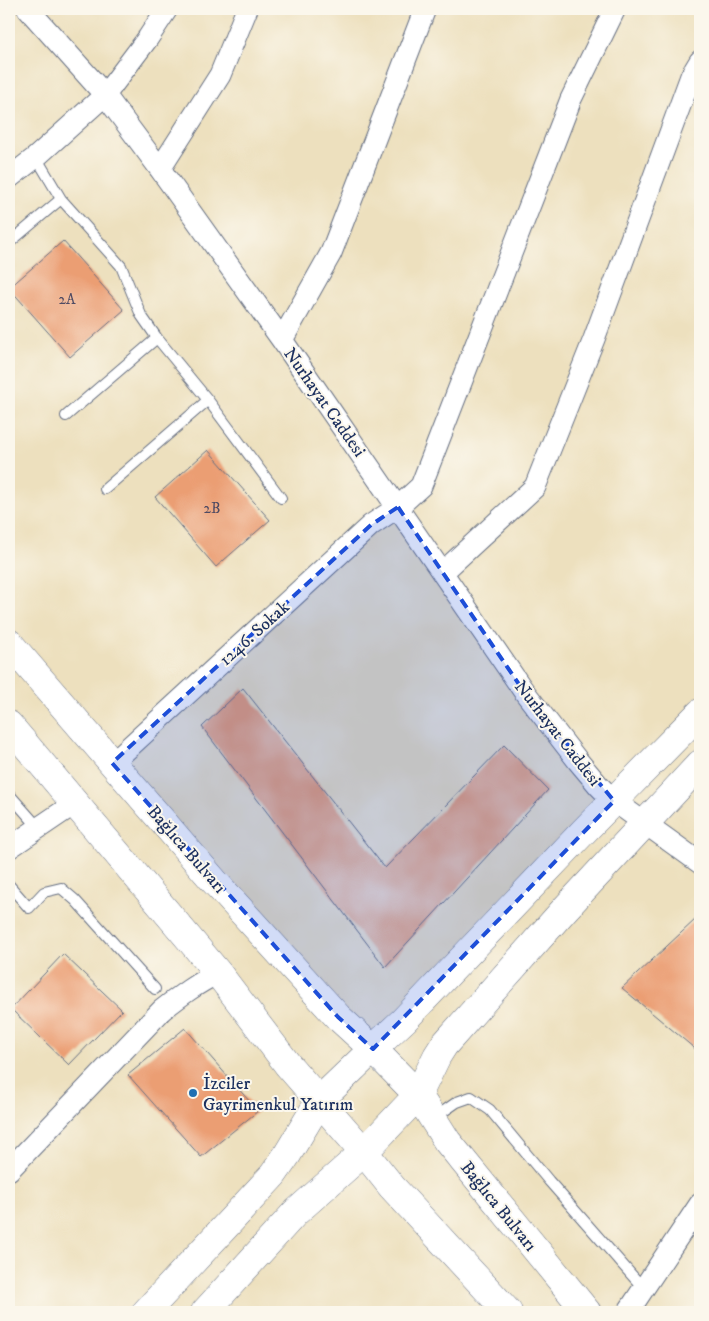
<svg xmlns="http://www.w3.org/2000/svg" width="709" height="1321" font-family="'IM FELL DW Pica',serif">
  <rect width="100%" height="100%" fill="#fbf7ec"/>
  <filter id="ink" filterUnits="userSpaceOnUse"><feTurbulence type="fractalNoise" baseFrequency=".02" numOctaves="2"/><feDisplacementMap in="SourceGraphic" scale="10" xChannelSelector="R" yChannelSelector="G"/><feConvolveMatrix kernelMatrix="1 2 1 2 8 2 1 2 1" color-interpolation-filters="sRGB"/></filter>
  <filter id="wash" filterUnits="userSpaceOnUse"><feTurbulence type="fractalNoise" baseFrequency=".0096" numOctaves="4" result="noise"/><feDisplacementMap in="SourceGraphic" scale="20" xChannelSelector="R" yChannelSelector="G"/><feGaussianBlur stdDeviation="1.12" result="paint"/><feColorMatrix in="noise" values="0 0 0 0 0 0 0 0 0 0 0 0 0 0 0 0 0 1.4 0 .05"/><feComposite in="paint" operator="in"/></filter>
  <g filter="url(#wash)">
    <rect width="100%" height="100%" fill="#ede0be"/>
    <g id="blocks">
      <path fill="#eb9e73" d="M 63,241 L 124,310 L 70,357 L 9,288 Z
        M 208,450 L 270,520 L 216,567 L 155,497 Z
        M 243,688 L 385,868 L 504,745 L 548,790 L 385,967 L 202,727 Z
        M 696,919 L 700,923 L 700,1053 L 622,988 Z
        M 63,954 L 122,1010 L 69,1065 L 11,1009 Z
        M 185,1028 L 258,1111 L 201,1157 L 128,1075 Z"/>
    </g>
  </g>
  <g filter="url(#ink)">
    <use href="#blocks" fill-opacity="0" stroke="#646d80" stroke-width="1"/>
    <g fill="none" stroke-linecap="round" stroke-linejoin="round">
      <g stroke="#646d80" stroke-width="12">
        <path id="service" d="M 36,157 L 61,199 L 121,266 L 141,315 L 157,338 L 208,400 L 281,498
          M 9,243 L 61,199
          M 66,416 L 157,338
          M 105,489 L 208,400
          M 9,794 L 39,828
          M 9,885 L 29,908 L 44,892 L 61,888 L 75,900 L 155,989
          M 434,1118 L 457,1102 L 471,1097 L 490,1110 L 549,1181 L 644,1289"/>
      </g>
      <g stroke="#646d80" stroke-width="23">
        <path id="minor" d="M 28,9 L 105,95 L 160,169 L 282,340 L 523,690 L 578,761 L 599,786 L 614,801 L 700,863
          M 160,169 L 220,75 L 247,9
          M 9,178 L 36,157 L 105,95 L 148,38 L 167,9
          M 282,340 L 331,253 L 425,9
          M 443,572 L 535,487 L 594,339 L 691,76 L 700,61
          M 112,763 L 371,525 L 398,507 L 421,486 L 571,99 L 615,9
          M 9,848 L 74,804
          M 9,1170 L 162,1010 C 180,996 197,983 218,973
          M 628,1312 L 700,1204"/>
      </g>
      <g stroke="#646d80" stroke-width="29">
        <path id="secondary" d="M 373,1049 L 404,1020 L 584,831 L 700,713
          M 418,1095 L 437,1056 L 444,1045 L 565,909 L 700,764
          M 146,1312 L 273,1175 L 287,1155 L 320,1100
          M 205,1312 L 295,1213 L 364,1152"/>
      </g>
      <g stroke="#646d80" stroke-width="29">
        <path id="primary" d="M 9,643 L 214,881 L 338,1017 L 373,1049 L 418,1095 L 447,1141 L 587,1312
          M 9,725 L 218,973 L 288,1065 L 364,1152 L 392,1187 L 508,1312
          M 320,1100 L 373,1049
          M 364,1152 L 418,1095"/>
      </g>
      <use href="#service" stroke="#fff" stroke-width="10"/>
      <use href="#minor" stroke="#fff" stroke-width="21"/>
      <use href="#secondary" stroke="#fff" stroke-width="28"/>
      <use href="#primary" stroke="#fff" stroke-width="28"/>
    </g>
  </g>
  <path fill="#1d4ed8" fill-opacity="0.2" stroke="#1d4ed8" stroke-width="4" stroke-dasharray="10 6" stroke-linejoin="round" d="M 398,507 L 523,690 L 614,801 L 373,1049 L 338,1017 L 112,763 L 371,525 Z"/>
  <circle fill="#1f6fb2" stroke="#fbf7ec" stroke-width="2" cx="193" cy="1093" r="5"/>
  <g text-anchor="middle" stroke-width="4" stroke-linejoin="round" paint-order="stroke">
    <g font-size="15" fill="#4f4b63">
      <text x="67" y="304">2A</text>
      <text x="212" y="513">2B</text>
    </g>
    <g font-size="18" fill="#1b2f5e" stroke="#fbf7ec">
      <text transform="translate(325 402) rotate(55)" y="6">Nurhayat Caddesi</text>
      <text transform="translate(254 633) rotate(-42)" y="6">1246. Sokak</text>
      <text transform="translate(558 733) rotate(52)" y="6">Nurhayat Caddesi</text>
      <text transform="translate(187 849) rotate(49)" y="6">Bağlıca Bulvarı</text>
      <text transform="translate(499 1206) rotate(51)" y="6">Bağlıca Bulvarı</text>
    </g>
    <g font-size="18" fill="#1b2f5e" stroke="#fbf7ec" text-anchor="start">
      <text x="203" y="1089">İzciler<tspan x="203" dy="21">Gayrimenkul Yatırım</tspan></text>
    </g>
  </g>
  <rect width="709" height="1321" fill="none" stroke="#fbf7ec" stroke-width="30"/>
</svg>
